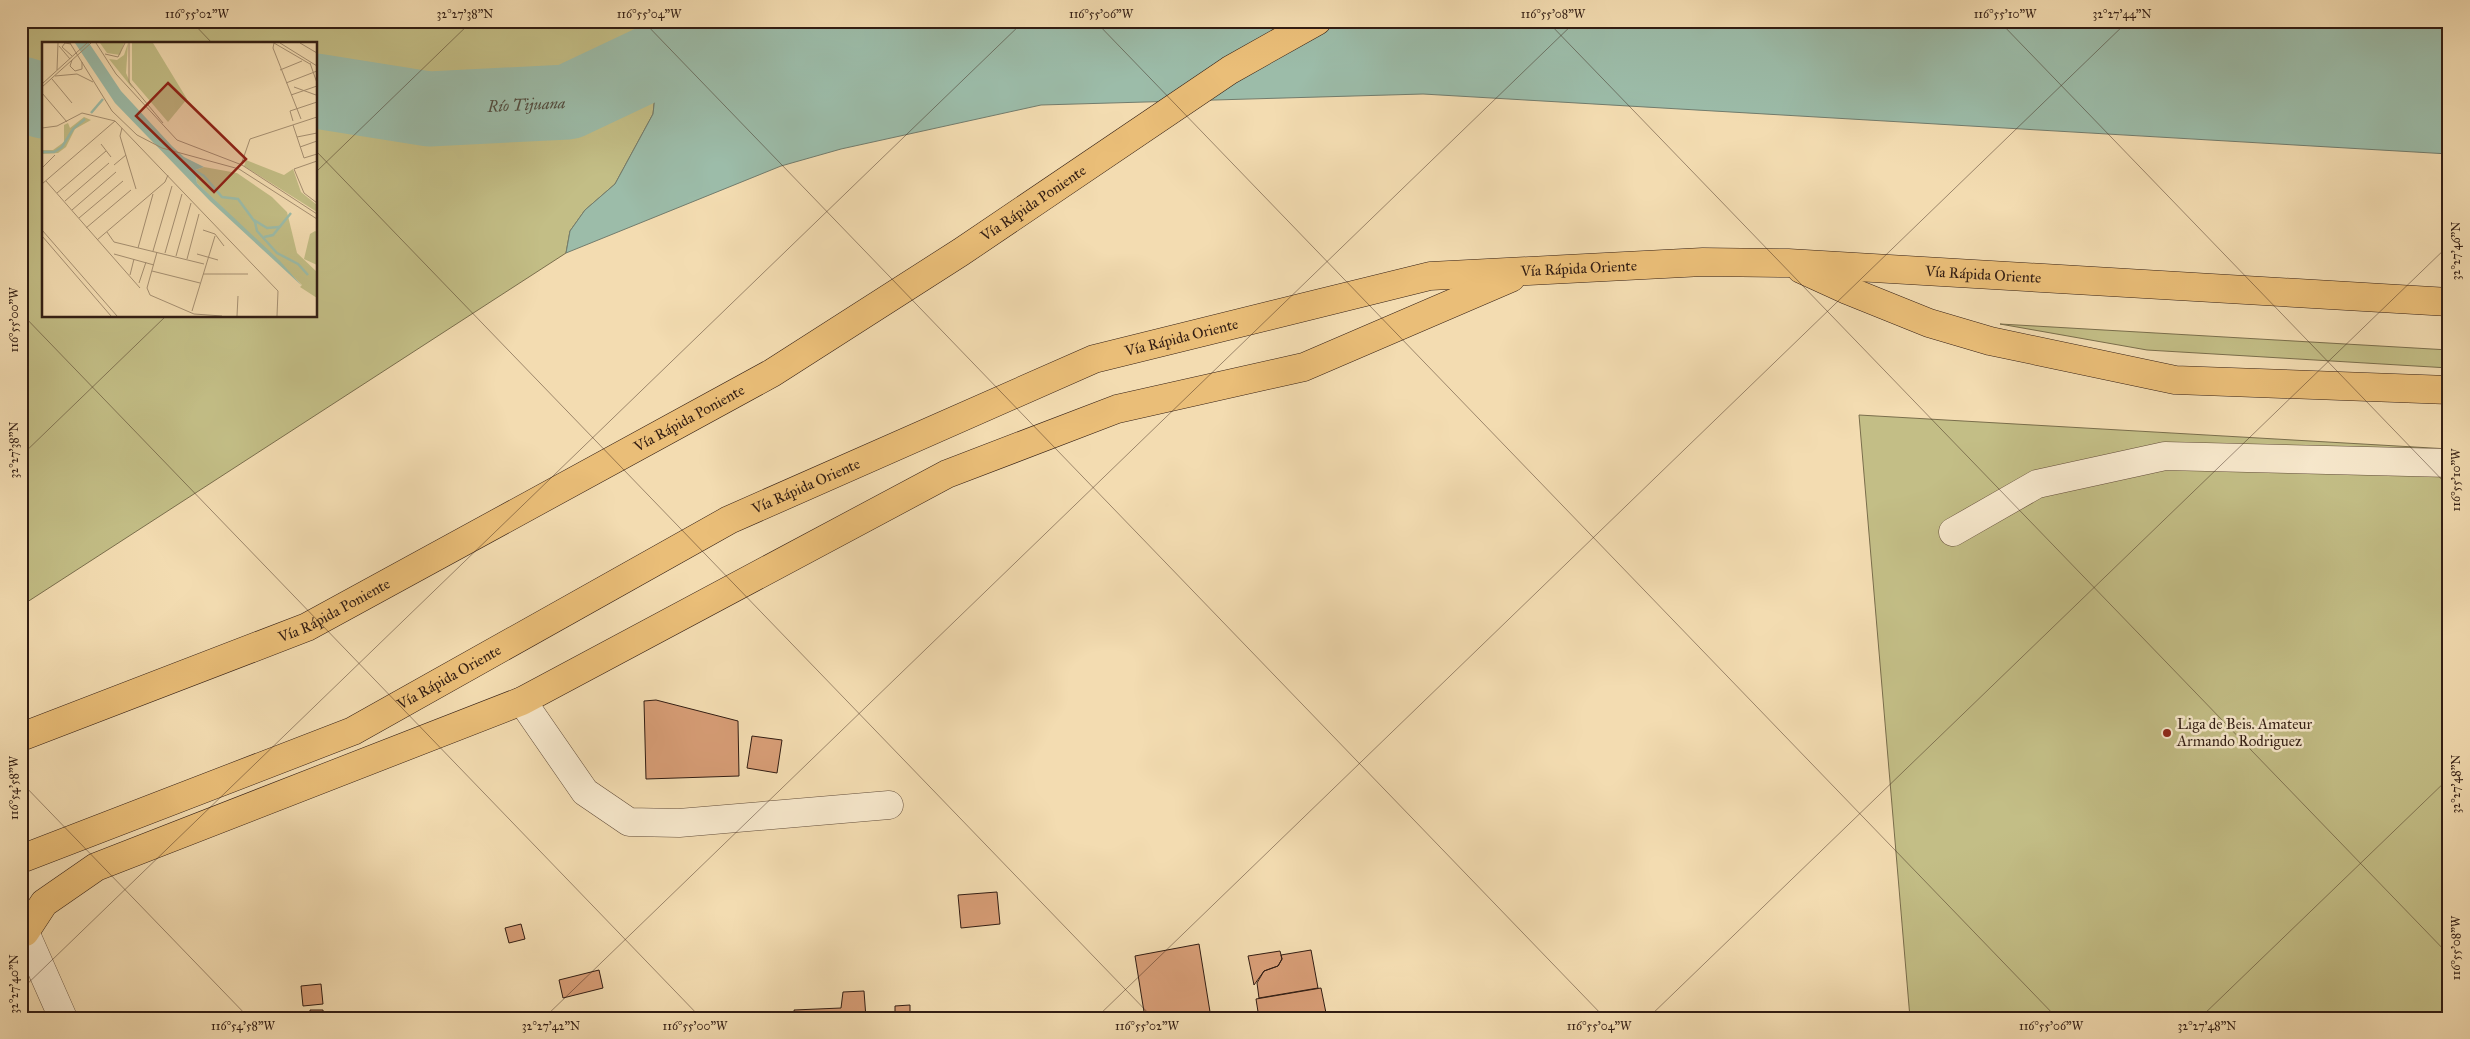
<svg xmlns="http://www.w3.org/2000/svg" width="2470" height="1039" font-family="'IM FELL Great Primer',serif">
  <rect width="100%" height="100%" fill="#f3dcb1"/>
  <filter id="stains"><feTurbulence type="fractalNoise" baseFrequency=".004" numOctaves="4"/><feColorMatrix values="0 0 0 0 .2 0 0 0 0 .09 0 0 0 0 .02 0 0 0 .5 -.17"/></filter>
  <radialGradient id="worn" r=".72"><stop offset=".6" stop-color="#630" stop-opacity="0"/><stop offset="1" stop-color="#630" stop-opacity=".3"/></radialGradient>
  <path fill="#c3be86" stroke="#7a6e4c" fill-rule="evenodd" d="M 21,21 L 633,21 L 659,59 L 653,114 L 615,184 L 585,210 L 570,231 L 566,253 L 21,606 ZM 44,44 L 316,44 L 316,316 L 44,316 Z
    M 2000,324 L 2449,350 L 2449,368 L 2147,350 Z
    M 1859,415 L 2449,449 L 2449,1018 L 1910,1018 Z"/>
  <path fill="#9cbca9" stroke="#727c6d" d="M 633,21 L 2449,21 L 2449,154 L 1423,94 L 1041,105 L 841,149 L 781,166 L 566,253 L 570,231 L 585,210 L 615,184 L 653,114 L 659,59 Z"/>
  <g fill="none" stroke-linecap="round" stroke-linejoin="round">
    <g stroke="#9cbca9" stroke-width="75">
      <path id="s1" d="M 316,91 L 429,109 L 568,102 L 659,59 L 753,21"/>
      <path d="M 21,94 L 44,101"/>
    </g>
  </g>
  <path fill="#d79d76" stroke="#321d13" d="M 656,700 L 738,721 L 739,776 L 646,779 L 644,701 Z
    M 752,736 L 782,740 L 777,773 L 747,768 Z
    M 997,892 L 1000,924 L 961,928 L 958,895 Z
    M 521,924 L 525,939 L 509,943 L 505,928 Z
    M 1199,944 L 1211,1018 L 1145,1018 L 1135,956 Z
    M 1311,950 L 1318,988 L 1259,998 L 1257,983 L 1264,971 L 1278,966 L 1282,959 L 1281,955 Z
    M 1280,951 L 1282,959 L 1278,966 L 1264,971 L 1254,985 L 1248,956 Z
    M 599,970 L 603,988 L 563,998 L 559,980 Z
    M 321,984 L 323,1004 L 303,1006 L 301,986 Z
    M 1321,988 L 1327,1018 L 1259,1018 L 1256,999 Z
    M 864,991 L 866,1018 L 795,1018 L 794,1010 L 841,1008 L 843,992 Z
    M 910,1005 L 910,1018 L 895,1018 L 895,1006 Z
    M 310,1010 L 323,1010 L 324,1018 L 310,1018 Z"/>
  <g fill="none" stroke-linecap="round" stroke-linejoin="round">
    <g stroke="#624d3a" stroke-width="29">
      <path id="minor" d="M 1953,532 L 2037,484 L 2165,456 L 2449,463
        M 522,701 L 585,792 L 629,822 L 679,823 L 889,805
        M 25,932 L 63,1018"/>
    </g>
    <g stroke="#321d13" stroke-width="29">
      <g id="highway">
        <path d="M 1801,269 L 1847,290 L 1929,323 L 1990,341 L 2175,380 L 2449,390"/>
        <path id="s2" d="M 21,737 L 307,627 L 772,373 L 961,252 L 1230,70 L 1317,21"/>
        <path id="s3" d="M 21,859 L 353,731 L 729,520 L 1094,359 L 1430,276 L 1703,262 L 1788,263 L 2449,302"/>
        <path d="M 25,932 L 44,903 L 96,867 L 522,701 L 947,474 L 1117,409 L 1304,367 L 1511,278"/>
      </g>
    </g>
    <use href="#minor" stroke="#f7e8cc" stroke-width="28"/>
    <use href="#highway" stroke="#eabe78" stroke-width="28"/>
  </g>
  <path fill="none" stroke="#321d13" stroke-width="1" stroke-opacity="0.45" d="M 191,21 L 213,44M 643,21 L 1605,1018M 1095,21 L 2057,1018M 1547,21 L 2449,955M 1999,21 L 2449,487M 316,151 L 1153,1018M 316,172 L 472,21M 21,313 L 701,1018M 21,456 L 166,316M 21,782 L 249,1018M 21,990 L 1024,21M 544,1018 L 1576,21M 1096,1018 L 2128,21M 1648,1018 L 2449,245M 2200,1018 L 2449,778"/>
  <circle fill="#8f2418" stroke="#f7e8cc" stroke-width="2" cx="2167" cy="733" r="5"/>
  <g text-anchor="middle" stroke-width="5" stroke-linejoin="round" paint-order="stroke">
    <g font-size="15" fill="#321d13" stroke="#f7e8cc">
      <text dy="5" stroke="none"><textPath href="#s2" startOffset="1148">Vía Rápida Poniente</textPath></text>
      <text dy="5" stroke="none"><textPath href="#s3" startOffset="1681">Vía Rápida Oriente</textPath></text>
      <text dy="5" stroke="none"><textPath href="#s3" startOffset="2086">Vía Rápida Oriente</textPath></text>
      <text dy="5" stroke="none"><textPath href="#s3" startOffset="1276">Vía Rápida Oriente</textPath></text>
      <text dy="5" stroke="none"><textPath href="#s2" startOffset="742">Vía Rápida Poniente</textPath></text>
      <text dy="5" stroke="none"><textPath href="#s3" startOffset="871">Vía Rápida Oriente</textPath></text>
      <text dy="5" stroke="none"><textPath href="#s2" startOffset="338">Vía Rápida Poniente</textPath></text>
      <text dy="5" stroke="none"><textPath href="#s3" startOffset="466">Vía Rápida Oriente</textPath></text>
    </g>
    <g font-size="15" fill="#321d13" stroke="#f7e8cc" text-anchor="start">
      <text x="2177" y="729">Liga de Beis. Amateur<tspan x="2177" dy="17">Armando Rodriguez</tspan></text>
    </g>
    <g font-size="16" font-style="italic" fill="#524d40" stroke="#f7e8cc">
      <text dy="6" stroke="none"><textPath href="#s1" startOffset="212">Río Tijuana</textPath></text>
    </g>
  </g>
  <g transform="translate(42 42)">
    <rect width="275" height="275" fill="#f3dcb1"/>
    <path d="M 58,1 L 82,1 L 78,13 L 65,11 ZM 86,1 L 84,31 L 91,47 L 67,17 L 75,18 L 82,13 ZM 90,1 L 111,1 L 145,57 L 126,80 L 90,38 ZM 42,75 L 49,78 L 33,87 L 24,105 L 16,111 L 0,112 L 0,108 L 11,108 L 22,100 L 22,83 L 26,81 L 28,86 ZM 204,118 L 242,133 L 251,127 L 259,150 L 275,163 L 275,170 L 202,124 ZM 162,125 L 195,131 L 230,155 L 245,170 L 255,211 L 275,230 L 275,256 L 258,245 L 260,243 L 155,141 L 153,128 ZM 273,189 L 275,190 L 275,223 L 262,217 L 268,192 Z" fill="#c3be86"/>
    <path d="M 33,1 L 47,1 L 79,49 L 130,104 L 142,115 L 162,125 L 153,128 L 155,141 L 238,219 L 260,244 L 168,159 L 73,61 Z" fill="#9cbca9"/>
    <path fill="none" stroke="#9cbca9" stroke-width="2.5" d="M 49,71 L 61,57M 0,110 L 12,110 L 20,105 L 31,87 L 43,77M 149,126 L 162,134 L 180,155 L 196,157 L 213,180 L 215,189 L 235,211 L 256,222 L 266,233M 212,178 L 225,186 L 237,185M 222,195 L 231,193 L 249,171"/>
    <path fill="none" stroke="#a69072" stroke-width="1" d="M 28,1 L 70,69 L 95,93 L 120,106 L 197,127 L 275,177M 54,1 L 74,32 L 135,98 L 200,123 L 275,172M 87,1 L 87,40 L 121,81M 232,1 L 231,6 L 259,77M 232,1 L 268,22M 238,1 L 275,24M 258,1 L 275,11M 29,2 L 23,1 L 20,5 L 30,14M 17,4 L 28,17M 63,12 L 76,15 L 83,1M 30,18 L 28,24 L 33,29 L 40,27 L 40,20M 268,21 L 275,41M 15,28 L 16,1M 238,28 L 260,19M 13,34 L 35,32 L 51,40M 10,37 L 30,61M 244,41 L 275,29M 0,42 L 45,1M 0,45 L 49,1M 252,45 L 274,53M 0,51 L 25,80M 249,53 L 275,44M 251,79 L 248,69 L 275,60M 251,83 L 262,116 L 275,112M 0,86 L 15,84 L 40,71 L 73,79 L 236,249 L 235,274M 80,86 L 78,94 L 94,147M 255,95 L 275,91M 59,102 L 69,115M 258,105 L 275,99M 275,119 L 252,127 L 262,151 L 275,161M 200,120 L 208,97 L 275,75M 72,123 L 84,113M 0,126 L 13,113M 4,139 L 98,246M 0,142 L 73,79M 15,151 L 64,109M 23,159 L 67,121M 30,168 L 74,130M 37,176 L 81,139M 44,186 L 89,148M 0,188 L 75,274M 161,188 L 173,192 L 182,204M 65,190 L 72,200 L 162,222M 0,194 L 69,274M 55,198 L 123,140 L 126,133M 96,206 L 111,152M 111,209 L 130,144M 115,210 L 105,246 L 108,253 L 152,272 L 180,274M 123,211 L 140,152M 72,212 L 112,223M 155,212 L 176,218M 134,214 L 149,161M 145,217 L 157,172M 110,229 L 158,241M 161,232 L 206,232M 88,233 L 92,217M 97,241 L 104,220M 150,269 L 173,194M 195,274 L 196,254"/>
    <path fill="#8f2418" fill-opacity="0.15" stroke="#8f2418" stroke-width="2.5" d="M 126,41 L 204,117 L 172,150 L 94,74 Z"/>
    <rect width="275" height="275" fill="none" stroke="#321d13" stroke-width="2.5"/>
  </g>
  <rect width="2470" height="1039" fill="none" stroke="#f3dcb1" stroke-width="55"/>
  <rect x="28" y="28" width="2414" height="984" fill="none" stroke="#321d13" stroke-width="2"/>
  <g font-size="12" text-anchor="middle" fill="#321d13">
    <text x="197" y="18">116°55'02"W</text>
    <text x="465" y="18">32°27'38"N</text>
    <text x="649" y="18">116°55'04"W</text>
    <text x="1101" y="18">116°55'06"W</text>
    <text x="1553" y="18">116°55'08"W</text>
    <text x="2005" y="18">116°55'10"W</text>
    <text x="2122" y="18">32°27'44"N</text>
    <text transform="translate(2456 251) rotate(-90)" y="4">32°27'46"N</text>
    <text transform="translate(14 320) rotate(-90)" y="4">116°55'00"W</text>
    <text transform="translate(14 450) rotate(-90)" y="4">32°27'38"N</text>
    <text transform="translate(2456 480) rotate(-90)" y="4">116°55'10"W</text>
    <text transform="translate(2456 784) rotate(-90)" y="4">32°27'48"N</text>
    <text transform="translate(14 788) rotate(-90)" y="4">116°54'58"W</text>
    <text transform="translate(2456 948) rotate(-90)" y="4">116°55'08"W</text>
    <text transform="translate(14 984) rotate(-90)" y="4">32°27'40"N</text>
    <text x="243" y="1030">116°54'58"W</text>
    <text x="551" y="1030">32°27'42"N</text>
    <text x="695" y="1030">116°55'00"W</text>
    <text x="1147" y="1030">116°55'02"W</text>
    <text x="1599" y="1030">116°55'04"W</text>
    <text x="2051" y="1030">116°55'06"W</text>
    <text x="2207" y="1030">32°27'48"N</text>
  </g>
  <rect width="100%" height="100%" filter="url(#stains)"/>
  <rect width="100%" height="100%" fill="url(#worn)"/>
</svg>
